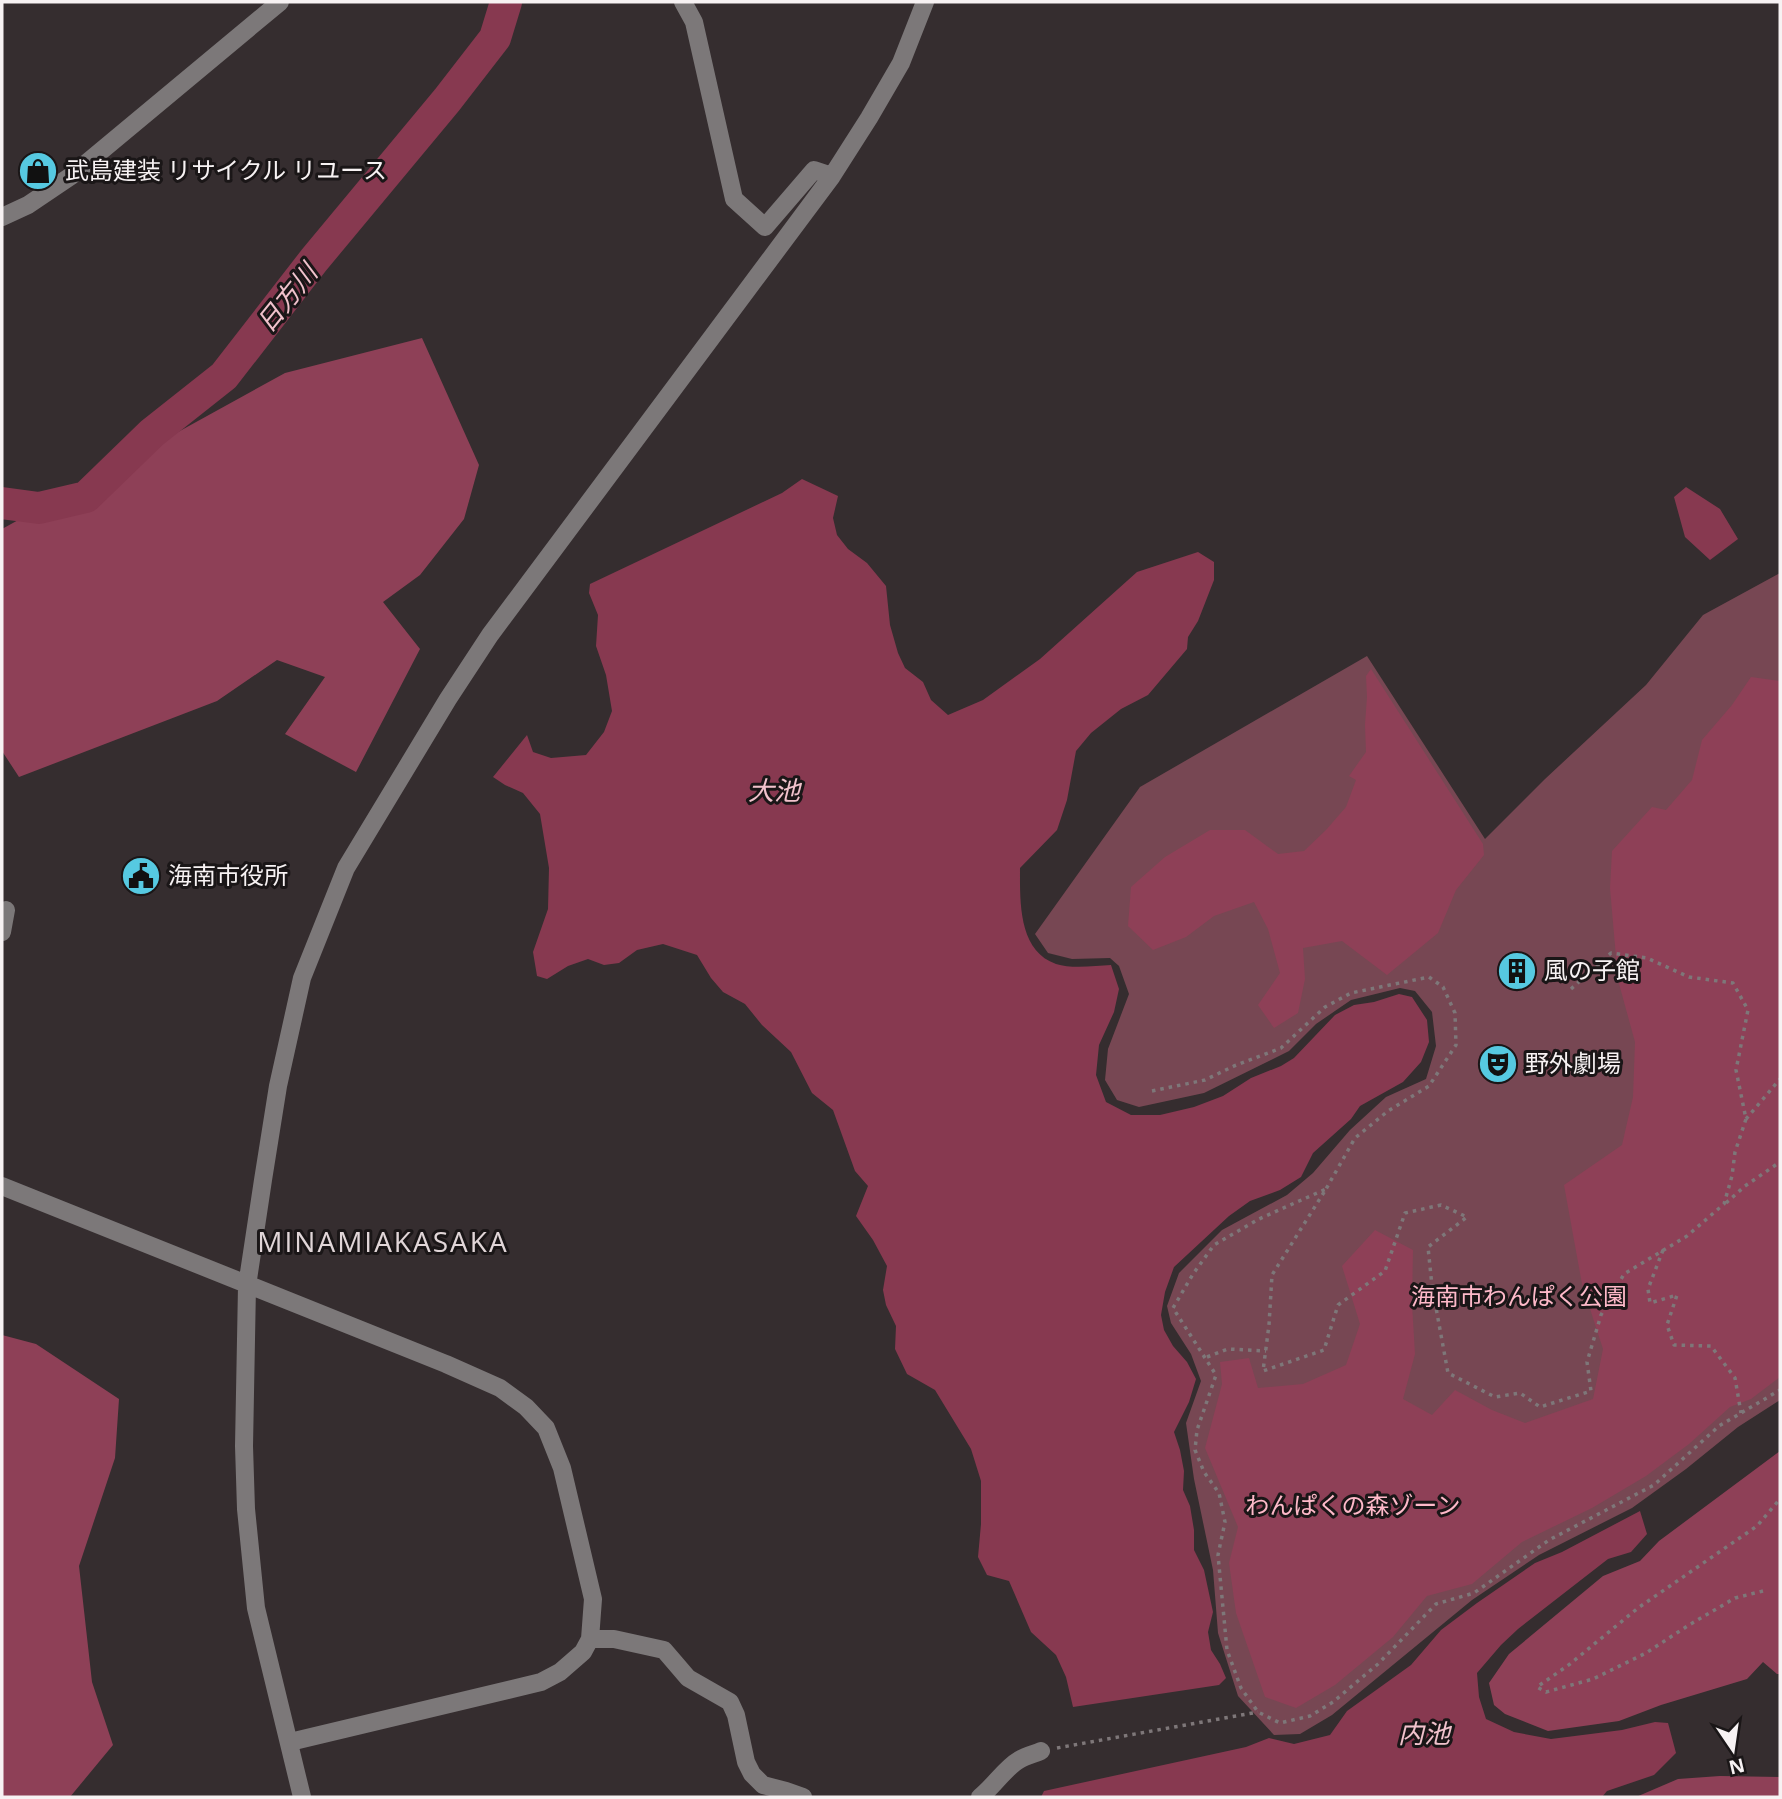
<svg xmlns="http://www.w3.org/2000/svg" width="1782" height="1799" font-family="'Open Sans','Noto Sans JP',sans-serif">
  <rect width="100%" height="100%" fill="#352d2f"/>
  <path fill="#774753" d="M 1780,573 L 1780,1400 L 1738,1427 L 1686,1469 L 1632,1508 L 1539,1555 L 1472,1600 L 1332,1715 L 1300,1734 L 1274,1735 L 1238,1696 L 1218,1633 L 1213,1570 L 1194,1479 L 1186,1423 L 1201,1381 L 1191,1354 L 1171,1323 L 1167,1306 L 1179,1273 L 1222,1230 L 1287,1195 L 1313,1173 L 1350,1130 L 1386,1097 L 1426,1079 L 1436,1046 L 1432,1012 L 1415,991 L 1400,988 L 1351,1000 L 1316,1024 L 1289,1051 L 1204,1093 L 1139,1107 L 1117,1100 L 1105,1080 L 1108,1049 L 1129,994 L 1119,966 L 1110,958 L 1072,959 L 1048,953 L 1035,934 L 1140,787 L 1367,656 L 1485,839 L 1545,779 L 1646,685 L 1703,615 Z"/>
  <path fill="#8e4057" d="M 422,338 L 479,465 L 464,519 L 420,575 L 383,602 L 420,649 L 356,772 L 285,734 L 325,677 L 277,660 L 217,701 L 19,777 L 2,751 L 2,529 L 285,373 Z
    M 1371,669 L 1483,844 L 1484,855 L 1456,890 L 1438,933 L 1387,975 L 1342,941 L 1303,948 L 1305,979 L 1298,1013 L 1274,1028 L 1258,1005 L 1280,973 L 1268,929 L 1254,902 L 1214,916 L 1186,937 L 1153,950 L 1128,926 L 1131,887 L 1165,857 L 1210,830 L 1245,830 L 1278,854 L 1304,851 L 1326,830 L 1346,807 L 1356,780 L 1349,776 L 1366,752 L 1365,725 L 1367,697 L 1366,676 Z
    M 1751,677 L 1780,681 L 1780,1377 L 1751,1399 L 1730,1407 L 1689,1444 L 1646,1476 L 1592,1508 L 1522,1542 L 1472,1584 L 1427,1596 L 1393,1637 L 1335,1685 L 1296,1708 L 1265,1697 L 1236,1613 L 1229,1563 L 1238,1527 L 1205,1448 L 1222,1384 L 1220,1362 L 1249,1358 L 1258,1388 L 1303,1384 L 1346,1365 L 1360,1324 L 1342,1266 L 1375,1230 L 1413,1250 L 1412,1304 L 1415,1354 L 1403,1399 L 1432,1415 L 1455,1390 L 1492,1410 L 1525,1423 L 1593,1399 L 1603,1349 L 1582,1284 L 1564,1185 L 1622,1145 L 1633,1097 L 1635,1042 L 1618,980 L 1610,888 L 1612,851 L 1652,807 L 1666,810 L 1692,780 L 1702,740 L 1732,705 Z
    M 2,1335 L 36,1344 L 119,1399 L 115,1458 L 79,1566 L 92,1682 L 113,1745 L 70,1797 L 2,1797 Z
    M 1780,1451 L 1780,1674 L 1777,1674 L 1763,1662 L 1747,1679 L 1661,1705 L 1619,1721 L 1548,1731 L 1505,1714 L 1494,1705 L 1489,1683 L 1509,1654 L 1603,1576 L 1640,1561 L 1659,1541 Z
    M 1720,1776 L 1780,1777 L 1780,1797 L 1636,1797 L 1678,1779 Z"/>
  <path fill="#873950" d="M 802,479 L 838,496 L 833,518 L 837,535 L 848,549 L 867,563 L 886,586 L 890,625 L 898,653 L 905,668 L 923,682 L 931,700 L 948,715 L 983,700 L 1040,659 L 1137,572 L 1198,552 L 1214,562 L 1214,580 L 1198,621 L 1188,637 L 1187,649 L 1148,695 L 1121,709 L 1091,733 L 1076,751 L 1067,800 L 1057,830 L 1020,868 C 1020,901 1018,951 1056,964 C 1071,969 1095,966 1111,965 L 1119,989 L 1114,1012 L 1099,1045 L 1096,1075 L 1106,1102 L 1131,1115 L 1160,1115 L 1194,1107 L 1223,1096 L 1251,1078 L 1281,1066 L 1294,1058 L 1335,1015 L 1354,1005 L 1374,1002 L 1399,994 L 1412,997 L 1427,1020 L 1429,1042 L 1421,1062 L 1403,1082 L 1360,1106 L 1351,1119 L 1313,1153 L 1301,1177 L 1280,1190 L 1250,1201 L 1229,1216 L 1174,1267 L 1165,1292 L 1161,1315 L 1164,1330 L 1173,1346 L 1187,1362 L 1196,1379 L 1189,1402 L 1174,1432 L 1180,1450 L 1184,1471 L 1183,1490 L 1190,1506 L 1194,1530 L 1194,1550 L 1204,1570 L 1213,1612 L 1208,1632 L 1211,1650 L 1220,1664 L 1226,1678 L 1219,1685 L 1073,1707 L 1066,1677 L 1056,1655 L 1031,1632 L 1009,1581 L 987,1575 L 978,1557 L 981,1524 L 981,1481 L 971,1449 L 935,1390 L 907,1374 L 895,1349 L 896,1326 L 886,1305 L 883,1290 L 887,1266 L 873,1240 L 856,1216 L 868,1186 L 855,1171 L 833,1110 L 812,1093 L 791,1052 L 762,1025 L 745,1004 L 723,992 L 711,978 L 697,955 L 663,944 L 637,950 L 619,963 L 604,965 L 588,959 L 568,966 L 547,979 L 537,976 L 533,952 L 548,909 L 549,868 L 540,814 L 523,793 L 505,785 L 493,777 L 527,735 L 533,752 L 551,758 L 586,755 L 604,732 L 612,711 L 606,675 L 596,646 L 598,615 L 589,593 L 590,584 L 782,493 Z
    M 1686,487 L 1720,509 L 1738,539 L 1710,560 L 1685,537 L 1674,497 Z
    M 1640,1511 L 1647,1534 L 1631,1552 L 1608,1559 L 1518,1629 L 1501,1645 L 1477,1673 L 1479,1697 L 1486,1719 L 1514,1732 L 1551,1739 L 1622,1730 L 1655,1722 L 1668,1723 L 1676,1753 L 1654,1775 L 1607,1791 L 1602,1797 L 1041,1797 L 1044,1791 L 1246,1747 L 1269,1738 L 1294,1744 L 1330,1735 L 1347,1711 L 1411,1665 L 1441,1630 L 1477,1603 L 1535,1563 L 1562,1552 Z"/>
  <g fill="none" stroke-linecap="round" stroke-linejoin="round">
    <path stroke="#873950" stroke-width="32" d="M 2,503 L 39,508 L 86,497 L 152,433 L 224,376 L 314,260 L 447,100 L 495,38 L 506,2"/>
    <path stroke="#7e7779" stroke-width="3.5" stroke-dasharray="3.5 5" stroke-linecap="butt" d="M 1571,989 L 1611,953 L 1647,958 L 1689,977 L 1733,983 L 1748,1010 L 1736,1070 L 1746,1119 L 1735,1152 L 1732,1176 L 1724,1204 L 1687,1236 L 1624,1274 L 1601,1315 L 1587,1362 L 1591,1391 L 1540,1407 L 1520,1393 L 1495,1397 L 1448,1373 L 1432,1286 L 1428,1247 L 1467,1217 L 1441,1205 L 1405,1213 L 1385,1271 L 1338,1305 L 1324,1350 L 1263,1371 L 1269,1325 L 1272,1275 L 1326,1189 L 1259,1219 L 1214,1245 L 1193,1274 L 1173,1308 L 1216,1375 L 1197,1430 L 1195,1450 L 1204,1472 L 1219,1493 L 1225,1522 L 1218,1555 L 1227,1650 L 1241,1688 L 1258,1712 L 1280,1723 L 1310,1716 L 1333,1702 L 1378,1664 L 1436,1604 L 1474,1593 L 1549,1540 L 1654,1485 L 1719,1426 L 1780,1390
      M 1152,1091 L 1205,1080 L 1234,1066 L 1281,1048 L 1325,1007 L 1351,993 L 1429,977 L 1443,987 L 1455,1013 L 1456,1045 L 1429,1086 L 1388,1111 L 1355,1138 L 1326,1189
      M 1746,1119 L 1780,1079
      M 1726,1203 L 1745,1186 L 1780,1162
      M 1663,1250 L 1648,1289 L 1650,1303 L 1677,1295 L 1667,1325 L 1674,1345 L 1711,1346 L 1735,1378 L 1741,1413
      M 1207,1357 L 1228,1349 L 1266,1351
      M 1763,1591 L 1735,1598 L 1689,1625 L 1646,1653 L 1593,1679 L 1546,1692 L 1537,1687 L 1570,1664 L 1638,1608 L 1757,1526 L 1780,1499
      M 1057,1748 L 1258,1712"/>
    <path stroke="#7c7879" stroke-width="18" d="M 683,2 L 694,22 L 734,199 L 765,227 L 814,170 L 832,176
      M 2,217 L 28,205 L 71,176 L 280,2
      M 2,932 L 6,910
      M 2,1186 L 446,1364 L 500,1388 L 526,1407 L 546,1428 L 562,1468 L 593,1599 L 590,1639 L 583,1652 L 560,1672 L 541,1682 L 290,1742
      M 590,1639 L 614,1639 L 664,1650 L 688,1678 L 730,1702 L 736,1715 L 746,1762 L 752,1774 L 763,1785 L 786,1791 L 803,1797
      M 302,1797 L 256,1608 L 246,1509 L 244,1446 L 247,1286 L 263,1180 L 278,1086 L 302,978 L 346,868 L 448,699 L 490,635 L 832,176 L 869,118 L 901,63 L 925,2
      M 980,1797 C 994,1786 1005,1768 1019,1760 C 1025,1756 1034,1754 1041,1751"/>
  </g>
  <defs>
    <g id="shop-disc" transform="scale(2.0125)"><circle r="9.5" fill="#56c9e1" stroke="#1a1617"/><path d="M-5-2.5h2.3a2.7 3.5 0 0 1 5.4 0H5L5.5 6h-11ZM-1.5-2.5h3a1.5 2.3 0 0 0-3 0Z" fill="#111"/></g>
    <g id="civic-disc" transform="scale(2.0125)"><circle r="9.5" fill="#56c9e1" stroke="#1a1617"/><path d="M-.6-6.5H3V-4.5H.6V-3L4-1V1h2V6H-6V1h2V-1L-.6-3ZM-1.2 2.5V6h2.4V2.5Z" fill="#111"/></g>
    <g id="building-disc" transform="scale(2.0125)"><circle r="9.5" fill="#56c9e1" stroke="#1a1617"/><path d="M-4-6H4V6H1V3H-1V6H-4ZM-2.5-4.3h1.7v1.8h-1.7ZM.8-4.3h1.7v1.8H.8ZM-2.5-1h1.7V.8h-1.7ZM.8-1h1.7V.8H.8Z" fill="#111"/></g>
    <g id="theatre-disc" transform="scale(2.0125)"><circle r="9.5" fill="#56c9e1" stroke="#1a1617"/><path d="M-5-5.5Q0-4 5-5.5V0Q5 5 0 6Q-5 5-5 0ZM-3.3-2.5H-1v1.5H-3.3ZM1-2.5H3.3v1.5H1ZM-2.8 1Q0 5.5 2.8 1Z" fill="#111"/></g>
  </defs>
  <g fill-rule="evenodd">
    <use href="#shop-disc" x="38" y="171"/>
    <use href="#civic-disc" x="141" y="876"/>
    <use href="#building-disc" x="1517" y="971"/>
    <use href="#theatre-disc" x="1498" y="1064"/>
  </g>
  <g text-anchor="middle" stroke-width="6" stroke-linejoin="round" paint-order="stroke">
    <g font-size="24" fill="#f7f2f3" stroke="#1a1617" text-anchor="start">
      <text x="65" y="179">武島建装 リサイクル リユース</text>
      <text x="168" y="884">海南市役所</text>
      <text x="1544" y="979">風の子館</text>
      <text x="1525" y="1072">野外劇場</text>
    </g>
    <g font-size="24" fill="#feb9c9" stroke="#1a1617">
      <text x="1519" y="1305">海南市わんぱく公園</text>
      <text x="1353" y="1514">わんぱくの森ゾーン</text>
    </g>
    <g font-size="26" font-style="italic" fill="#f1c2cc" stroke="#1a1617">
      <text transform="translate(287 298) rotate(-51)" y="9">日方川</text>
      <text x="774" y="800">大池</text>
      <text x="1424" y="1743">内池</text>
    </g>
    <g font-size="28" letter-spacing="2" fill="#e1d6d8" stroke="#1a1617">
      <text x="383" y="1252">MINAMIAKASAKA</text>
    </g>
  </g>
  <rect width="1782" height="1799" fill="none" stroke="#f7f2f3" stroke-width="7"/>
  <g transform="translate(1733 1750) rotate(167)" stroke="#1a1617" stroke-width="5" paint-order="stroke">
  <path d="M0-5L12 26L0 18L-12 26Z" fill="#f7f2f3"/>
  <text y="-10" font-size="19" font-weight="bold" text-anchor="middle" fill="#f7f2f3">N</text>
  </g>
</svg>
